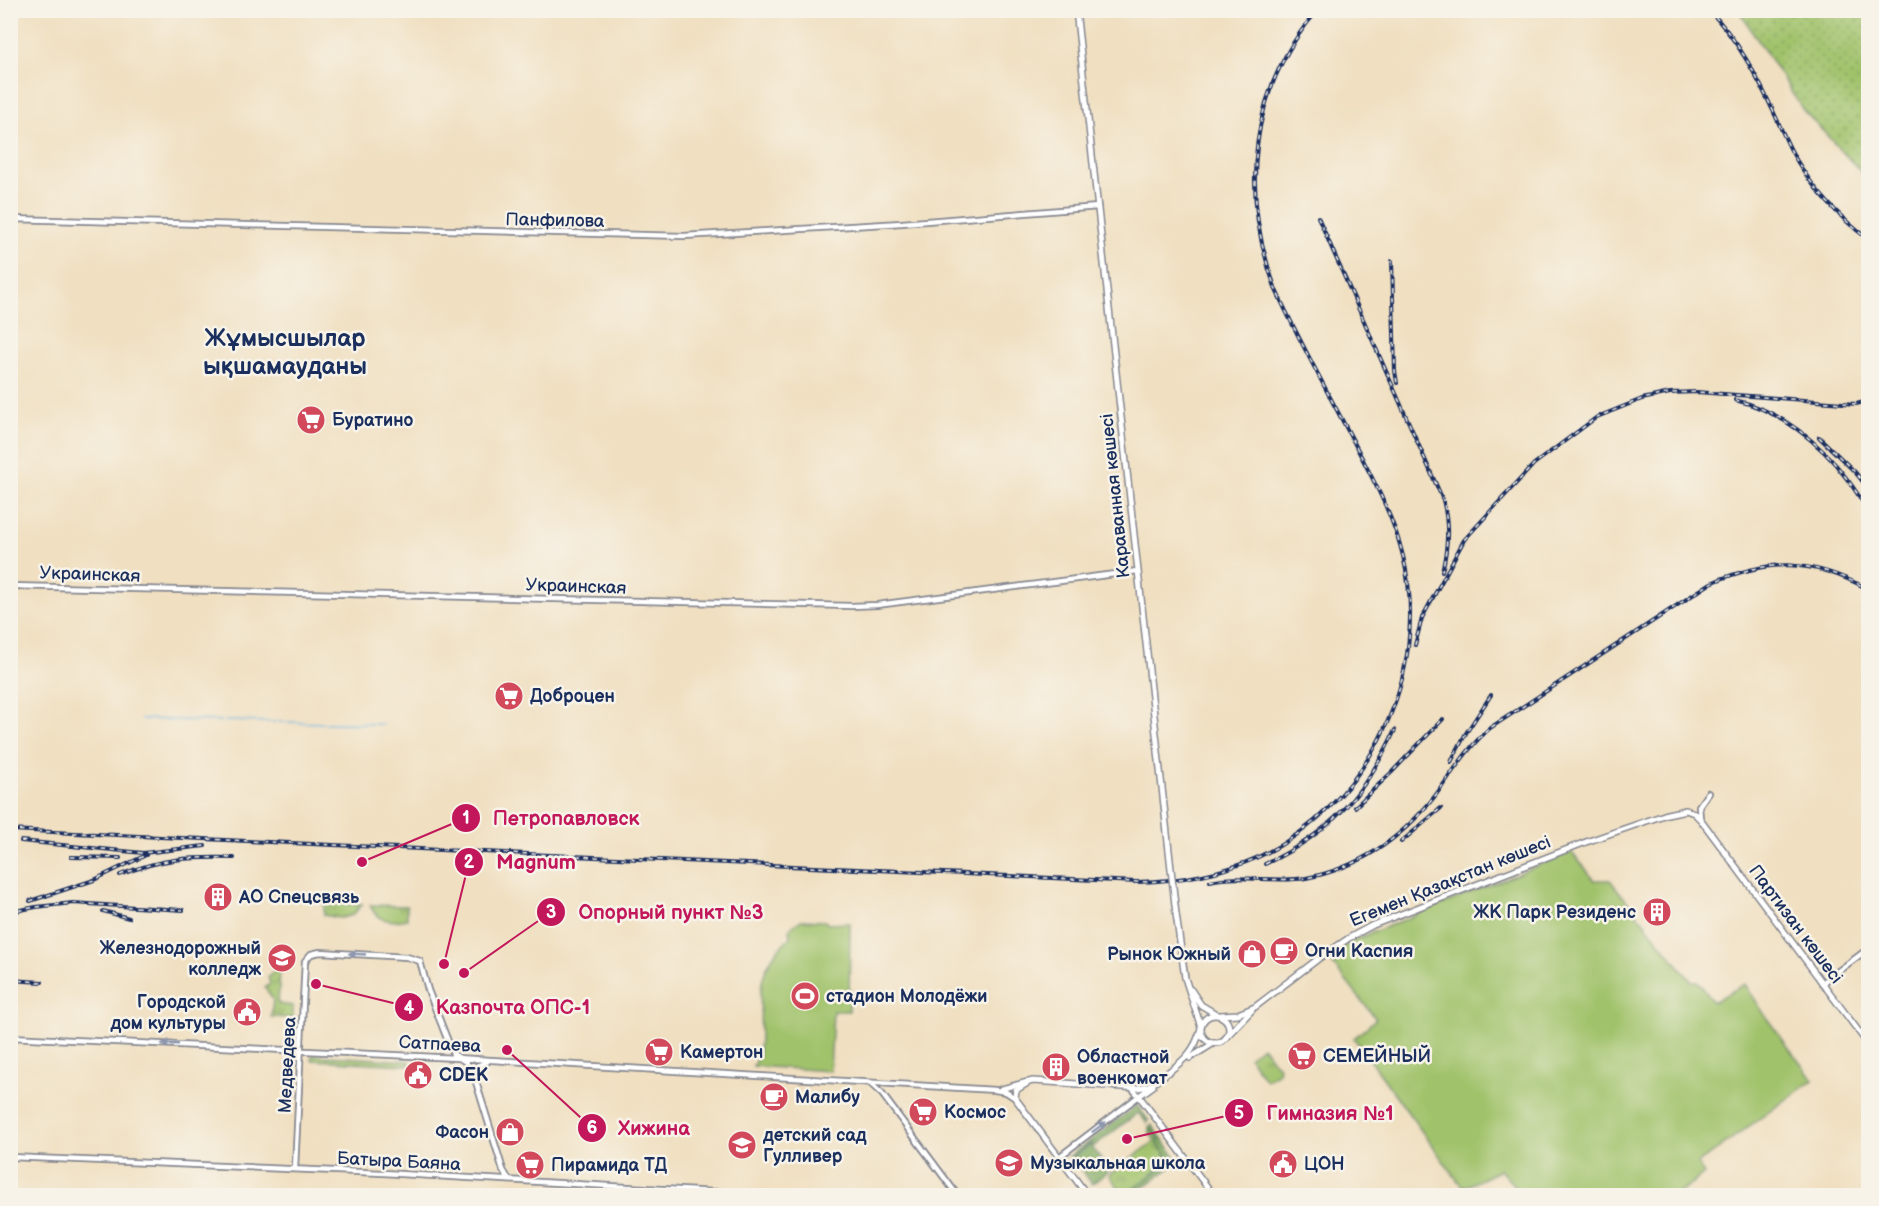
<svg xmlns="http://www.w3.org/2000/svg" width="1879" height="1206" font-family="'Balsamiq Sans',sans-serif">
  <defs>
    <pattern id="grass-tufts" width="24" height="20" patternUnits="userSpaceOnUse" patternTransform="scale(1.5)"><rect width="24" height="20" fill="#a0c26b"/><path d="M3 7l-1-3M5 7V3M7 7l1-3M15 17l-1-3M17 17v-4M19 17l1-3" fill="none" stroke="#829e5b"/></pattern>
    <pattern id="forest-crowns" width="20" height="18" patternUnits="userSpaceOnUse" patternTransform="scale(1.5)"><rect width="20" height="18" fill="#80a85f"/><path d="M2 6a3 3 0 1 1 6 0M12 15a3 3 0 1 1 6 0" fill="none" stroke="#688952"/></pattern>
    <pattern id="garden-dots" width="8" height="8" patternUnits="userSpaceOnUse" patternTransform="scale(1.5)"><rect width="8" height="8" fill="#a0c26b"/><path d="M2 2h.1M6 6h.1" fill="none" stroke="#829e5b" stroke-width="1.8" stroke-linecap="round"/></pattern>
  </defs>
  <rect width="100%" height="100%" fill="#f7f3e8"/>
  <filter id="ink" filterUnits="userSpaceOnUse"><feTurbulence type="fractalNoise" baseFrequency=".0167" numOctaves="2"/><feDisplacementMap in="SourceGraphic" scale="12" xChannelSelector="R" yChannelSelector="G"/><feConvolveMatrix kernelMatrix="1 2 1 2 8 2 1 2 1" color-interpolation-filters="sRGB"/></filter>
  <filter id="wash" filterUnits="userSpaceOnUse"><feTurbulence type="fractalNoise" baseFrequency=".008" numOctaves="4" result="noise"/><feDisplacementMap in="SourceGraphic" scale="24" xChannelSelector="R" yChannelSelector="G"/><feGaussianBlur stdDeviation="1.35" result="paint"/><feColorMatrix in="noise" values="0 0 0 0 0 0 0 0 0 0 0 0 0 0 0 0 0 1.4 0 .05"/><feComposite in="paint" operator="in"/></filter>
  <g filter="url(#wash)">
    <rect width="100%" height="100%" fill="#f0dfc0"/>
    <path fill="url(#grass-tufts)" stroke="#5e7864" stroke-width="1.5" d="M 324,903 L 361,904 L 362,904 L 353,915 L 341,918 L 324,915 Z
      M 370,905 L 407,906 L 407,919 C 392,923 376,921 370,905 Z
      M 278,968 L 280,971 L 278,1004 L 293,1006 L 293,1018 L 271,1017 L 273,1000 L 265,988 L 270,984 L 268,977 Z
      M 1262,1046 L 1279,1067 L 1278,1072 L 1266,1080 L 1249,1057 Z
      M 312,1055 L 410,1061 L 409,1065 L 312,1060 Z
      M 1149,1127 L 1160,1140 L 1157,1143 L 1170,1161 L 1124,1195 L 1109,1175 L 1155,1141 L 1149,1132 Z"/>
    <path fill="url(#forest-crowns)" stroke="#4e6c5e" stroke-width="1.5" d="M 1137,1105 L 1149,1121 L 1147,1123 L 1138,1113 L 1093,1147 L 1090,1143 L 1071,1158 L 1069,1156 Z
      M 1152,1125 L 1179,1161 L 1133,1195 L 1125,1195 L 1170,1161 L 1157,1143 L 1159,1140 L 1149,1127 Z
      M 1090,1145 L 1110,1170 L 1092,1184 L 1072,1158 Z"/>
    <path fill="#a0c26b" stroke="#5e7864" stroke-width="1.5" d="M 1571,852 L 1586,869 L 1593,880 L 1610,880 L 1691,981 L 1698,981 L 1713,1002 L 1745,984 L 1768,1020 L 1813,1080 L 1697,1164 L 1704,1174 L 1677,1195 L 1516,1195 L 1518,1190 L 1500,1170 L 1463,1188 L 1354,1038 L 1376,1019 L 1327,957 L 1354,940 Z
      M 801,920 L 826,921 L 827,924 L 850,923 L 849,1011 L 833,1011 L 830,1071 L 753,1066 C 755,1061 759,1055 759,1049 C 765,1001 748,976 790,937 L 789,929 Z"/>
    <path fill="url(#garden-dots)" stroke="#5e7864" stroke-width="1.5" d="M 1739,11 L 1868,11 L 1868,179 L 1803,110 Z"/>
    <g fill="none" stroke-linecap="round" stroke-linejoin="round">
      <path stroke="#66b1df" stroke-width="1.5" d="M 141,719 L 221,721
        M 225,721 L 275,722
        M 279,722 L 383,724"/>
    </g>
  </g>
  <g filter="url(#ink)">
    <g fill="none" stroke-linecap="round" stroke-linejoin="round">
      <g stroke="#86878f" stroke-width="8">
        <path id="tertiary" d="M 10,219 L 684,236 L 902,223 L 1098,207
          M 10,586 L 852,606 L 877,605 L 1138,571
          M 1700,818 L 1699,806 L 1708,793
          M 1822,983 L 1868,949
          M 10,1037 L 457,1058 L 995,1090 L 1006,1092 L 1015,1098
          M 476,1076 L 477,1066 L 487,1062
          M 871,1084 L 882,1094 L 958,1196
          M 1001,1089 L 1027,1082
          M 10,1157 L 383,1173 L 786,1196
          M 1059,1157 L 1139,1096 L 1132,1088
          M 295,1169 L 305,961 L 311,954 L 320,952 L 407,957 L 420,961 L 428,990 L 453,1054 L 466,1062 L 476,1082 L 503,1170 L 509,1180"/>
      </g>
      <g stroke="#86878f" stroke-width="8">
        <path id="secondary" d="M 1076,10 L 1168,842
          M 1176,914 L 1185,978 L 1201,1027
          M 1191,990 L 1201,1005 L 1216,1014
          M1201 1029a14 14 0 1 1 28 0a14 14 0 1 1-28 0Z
          M 1220,1015 L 1238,1014 L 1255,1007 L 1318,959 L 1349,938 L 1373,925 L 1586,842 L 1667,814 L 1686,810 L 1694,813 L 1701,820 L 1868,1044
          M 1229,1034 L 1252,1010
          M 1190,1058 L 1214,1043
          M 1155,1082 C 1177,1065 1194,1057 1201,1028
          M 1139,1096 L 1214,1196
          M 1139,1096 L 1153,1086
          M 1088,1196 L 1015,1098 L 1016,1090 L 1029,1082 L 1033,1081 L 1138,1088 L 1148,1086 L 1157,1080"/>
      </g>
      <use href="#tertiary" stroke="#fff" stroke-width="4.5"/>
      <use href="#secondary" stroke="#fff" stroke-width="5"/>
      <g stroke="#1b2f5e" stroke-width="4">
        <path id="rail" d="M 1709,10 C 1738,40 1758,78 1775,115 C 1782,130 1788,147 1797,161 C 1815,191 1840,218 1868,239
          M 1318,217 L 1443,500 C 1449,523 1448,548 1442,571
          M 1392,261 L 1395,371 L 1397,383
          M 1735,400 C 1779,410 1821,443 1847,479 C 1855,489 1861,500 1868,510
          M 1819,437 L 1855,472 L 1868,488
          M 1415,645 L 1422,618 L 1464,540 L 1534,464 L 1597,417 L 1642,399 L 1670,393 L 1697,392 L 1856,404 L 1868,401
          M 1451,762 L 1466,733 L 1491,695
          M 1355,807 L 1392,772 L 1443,719
          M 10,830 L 1137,882 C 1179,881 1218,875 1256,858 C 1369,807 1432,674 1403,556 C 1394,519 1376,485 1359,452 C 1331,398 1301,345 1276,290 C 1240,195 1248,89 1318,10
          M 21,841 L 143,853 L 205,846
          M 1401,842 L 1441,808
          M 71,857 L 120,858
          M 1265,864 C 1329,834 1365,795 1395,730
          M 120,875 C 162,858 189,857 234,858
          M 1210,881 C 1242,874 1275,883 1306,878 C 1359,868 1402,838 1435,796 C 1453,772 1467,748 1490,728 L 1711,583 C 1770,558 1812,559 1868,589
          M 30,901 L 94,880 L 146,855
          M 103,911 L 129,918
          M 10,912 L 36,907 L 73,903 L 183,910
          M 10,980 L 42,982"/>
      </g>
      <use href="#rail" stroke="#f7f3e8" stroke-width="1.5" stroke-dasharray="4.5" stroke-linecap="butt"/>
      <g stroke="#86878f" stroke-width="8" stroke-linecap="butt">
        <path id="secondary-bridge" d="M 1168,842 L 1176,914"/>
      </g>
      <use href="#secondary-bridge" stroke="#fff" stroke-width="5"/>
    </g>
    <defs><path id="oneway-solid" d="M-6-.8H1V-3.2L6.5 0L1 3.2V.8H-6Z" transform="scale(1.5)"/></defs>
    <g fill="#8d97ae">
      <use href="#oneway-solid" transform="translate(357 954) rotate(-177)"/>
      <use href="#oneway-solid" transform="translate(170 1044) rotate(-178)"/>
      <use href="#oneway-solid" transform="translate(1099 1127) rotate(-37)"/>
    </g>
  </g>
  <defs>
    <g id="supermarket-disc" transform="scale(1.5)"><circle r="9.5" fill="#d1495b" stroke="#f7f3e8"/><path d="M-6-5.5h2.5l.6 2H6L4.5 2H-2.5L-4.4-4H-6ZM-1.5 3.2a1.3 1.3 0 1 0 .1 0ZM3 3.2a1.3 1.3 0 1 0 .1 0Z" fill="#fff"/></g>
    <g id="building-disc" transform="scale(1.5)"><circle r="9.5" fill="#d1495b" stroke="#f7f3e8"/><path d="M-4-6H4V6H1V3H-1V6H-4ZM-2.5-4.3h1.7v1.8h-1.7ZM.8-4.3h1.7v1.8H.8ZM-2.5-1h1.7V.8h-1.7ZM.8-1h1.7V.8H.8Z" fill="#fff"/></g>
    <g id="cafe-disc" transform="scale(1.5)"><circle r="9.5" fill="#d1495b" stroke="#f7f3e8"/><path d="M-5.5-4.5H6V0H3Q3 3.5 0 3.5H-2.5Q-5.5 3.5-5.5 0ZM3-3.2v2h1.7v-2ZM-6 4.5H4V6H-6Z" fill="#fff"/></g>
    <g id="shop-disc" transform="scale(1.5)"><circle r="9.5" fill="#d1495b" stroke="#f7f3e8"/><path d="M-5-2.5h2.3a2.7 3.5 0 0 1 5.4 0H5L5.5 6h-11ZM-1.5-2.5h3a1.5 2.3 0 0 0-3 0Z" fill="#fff"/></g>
    <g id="university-disc" transform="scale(1.5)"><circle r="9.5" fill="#d1495b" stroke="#f7f3e8"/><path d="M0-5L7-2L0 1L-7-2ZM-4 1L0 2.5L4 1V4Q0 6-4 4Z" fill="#fff"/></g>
    <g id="stadium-disc" transform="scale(1.5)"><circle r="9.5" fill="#d1495b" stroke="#f7f3e8"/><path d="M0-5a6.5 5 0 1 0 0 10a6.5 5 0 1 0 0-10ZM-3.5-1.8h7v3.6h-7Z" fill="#fff"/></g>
    <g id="civic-disc" transform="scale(1.5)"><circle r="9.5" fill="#d1495b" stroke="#f7f3e8"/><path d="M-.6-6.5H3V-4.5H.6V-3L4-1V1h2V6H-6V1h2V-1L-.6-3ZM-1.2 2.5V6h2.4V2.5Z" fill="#fff"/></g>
    <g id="school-disc" transform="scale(1.5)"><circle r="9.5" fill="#d1495b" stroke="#f7f3e8"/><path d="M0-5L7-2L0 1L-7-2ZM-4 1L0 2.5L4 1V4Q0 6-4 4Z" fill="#fff"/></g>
  </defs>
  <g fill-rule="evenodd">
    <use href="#supermarket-disc" x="311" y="420"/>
    <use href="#supermarket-disc" x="509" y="696"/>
    <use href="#building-disc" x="218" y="897"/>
    <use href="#building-disc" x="1657" y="912"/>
    <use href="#cafe-disc" x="1284" y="951"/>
    <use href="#shop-disc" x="1252" y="954"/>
    <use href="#university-disc" x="282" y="958"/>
    <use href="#stadium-disc" x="805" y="996"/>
    <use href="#civic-disc" x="247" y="1012"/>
    <use href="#supermarket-disc" x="659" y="1052"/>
    <use href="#supermarket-disc" x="1302" y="1056"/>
    <use href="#building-disc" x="1056" y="1067"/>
    <use href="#civic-disc" x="418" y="1075"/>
    <use href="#cafe-disc" x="774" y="1097"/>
    <use href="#supermarket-disc" x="923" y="1112"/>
    <use href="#shop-disc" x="510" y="1132"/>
    <use href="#school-disc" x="742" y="1145"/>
    <use href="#school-disc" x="1009" y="1163"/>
    <use href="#civic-disc" x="1283" y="1164"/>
    <use href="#supermarket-disc" x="530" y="1165"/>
  </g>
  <g text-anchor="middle" stroke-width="5" stroke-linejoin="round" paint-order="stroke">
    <g font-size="18" fill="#1b2f5e" stroke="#f7f3e8">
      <text transform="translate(555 220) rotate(1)" y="6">Панфилова</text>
      <text transform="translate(1115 496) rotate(-96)" y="6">Караванная көшесі</text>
      <text transform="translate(90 574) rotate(2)" y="6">Украинская</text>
      <text transform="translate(576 586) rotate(2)" y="6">Украинская</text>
      <text transform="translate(1450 881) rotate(-22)" y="6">Егемен Қазақстан көшесі</text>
      <text transform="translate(1796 924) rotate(53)" y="6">Партизан көшесі</text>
      <text transform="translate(440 1044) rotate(3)" y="6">Сатпаева</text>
      <text transform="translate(287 1065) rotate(-87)" y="6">Медведева</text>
      <text transform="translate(399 1161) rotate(3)" y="6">Батыра Баяна</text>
    </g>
    <g font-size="18" font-weight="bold" fill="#1b2f5e" stroke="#f7f3e8" text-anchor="start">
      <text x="332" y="426">Буратино</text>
      <text x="530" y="702">Доброцен</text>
      <text x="239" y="903">АО Спецсвязь</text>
      <text x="1636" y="918" text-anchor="end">ЖК Парк Резиденс</text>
      <text x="261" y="954" text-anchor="end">Железнодорожный<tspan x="261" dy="21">колледж</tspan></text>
      <text x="1305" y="957">Огни Каспия</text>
      <text x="1231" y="960" text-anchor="end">Рынок Южный</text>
      <text x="826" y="1002">стадион Молодёжи</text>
      <text x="226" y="1008" text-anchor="end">Городской<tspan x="226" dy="21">дом культуры</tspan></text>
      <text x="680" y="1058">Камертон</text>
      <text x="1323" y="1062">СЕМЕЙНЫЙ</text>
      <text x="1077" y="1063">Областной<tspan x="1077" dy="21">военкомат</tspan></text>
      <text x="439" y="1081">CDEK</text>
      <text x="795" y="1103">Малибу</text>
      <text x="944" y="1118">Космос</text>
      <text x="489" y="1138" text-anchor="end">Фасон</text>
      <text x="763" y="1141">детский сад<tspan x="763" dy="21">Гулливер</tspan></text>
      <text x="1030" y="1169">Музыкальная школа</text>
      <text x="1304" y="1170">ЦОН</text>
      <text x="551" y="1171">Пирамида ТД</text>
    </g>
    <g font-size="24" font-weight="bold" fill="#1b2f5e" stroke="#f7f3e8">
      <text x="285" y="346">Жұмысшылар<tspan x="285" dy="28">ықшамауданы</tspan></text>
    </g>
  </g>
  <path fill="none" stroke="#c2185b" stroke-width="2" d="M362 862L466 818M444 964L469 862M464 973L551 912M316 984L409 1007M1127 1139L1239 1113M507 1050L592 1128"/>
  <g fill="#c2185b" stroke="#f7f3e8" stroke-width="2">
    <circle cx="362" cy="862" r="6"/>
    <circle cx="444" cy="964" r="6"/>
    <circle cx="464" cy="973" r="6"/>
    <circle cx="316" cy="984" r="6"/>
    <circle cx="1127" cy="1139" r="6"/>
    <circle cx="507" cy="1050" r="6"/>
    <circle cx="466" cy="818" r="15"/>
    <circle cx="469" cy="862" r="15"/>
    <circle cx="551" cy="912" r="15"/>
    <circle cx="409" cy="1007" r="15"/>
    <circle cx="1239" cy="1113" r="15"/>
    <circle cx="592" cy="1128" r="15"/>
  </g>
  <g font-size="18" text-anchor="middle" font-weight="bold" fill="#fff">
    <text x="466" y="824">1</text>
    <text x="469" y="868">2</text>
    <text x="551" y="918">3</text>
    <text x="409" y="1014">4</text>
    <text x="1239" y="1119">5</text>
    <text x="592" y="1134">6</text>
  </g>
  <g font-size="20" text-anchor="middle" font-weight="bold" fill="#c2185b" stroke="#f7f3e8" stroke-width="5" stroke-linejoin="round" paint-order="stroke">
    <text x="566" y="825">Петропавловск</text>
    <text x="536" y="869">Magnum</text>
    <text x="671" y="919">Опорный пункт №3</text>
    <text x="513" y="1014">Казпочта ОПС-1</text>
    <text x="1330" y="1120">Гимназия №1</text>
    <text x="654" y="1135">Хижина</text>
  </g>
  <rect width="1879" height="1206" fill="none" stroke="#f7f3e8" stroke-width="36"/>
</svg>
